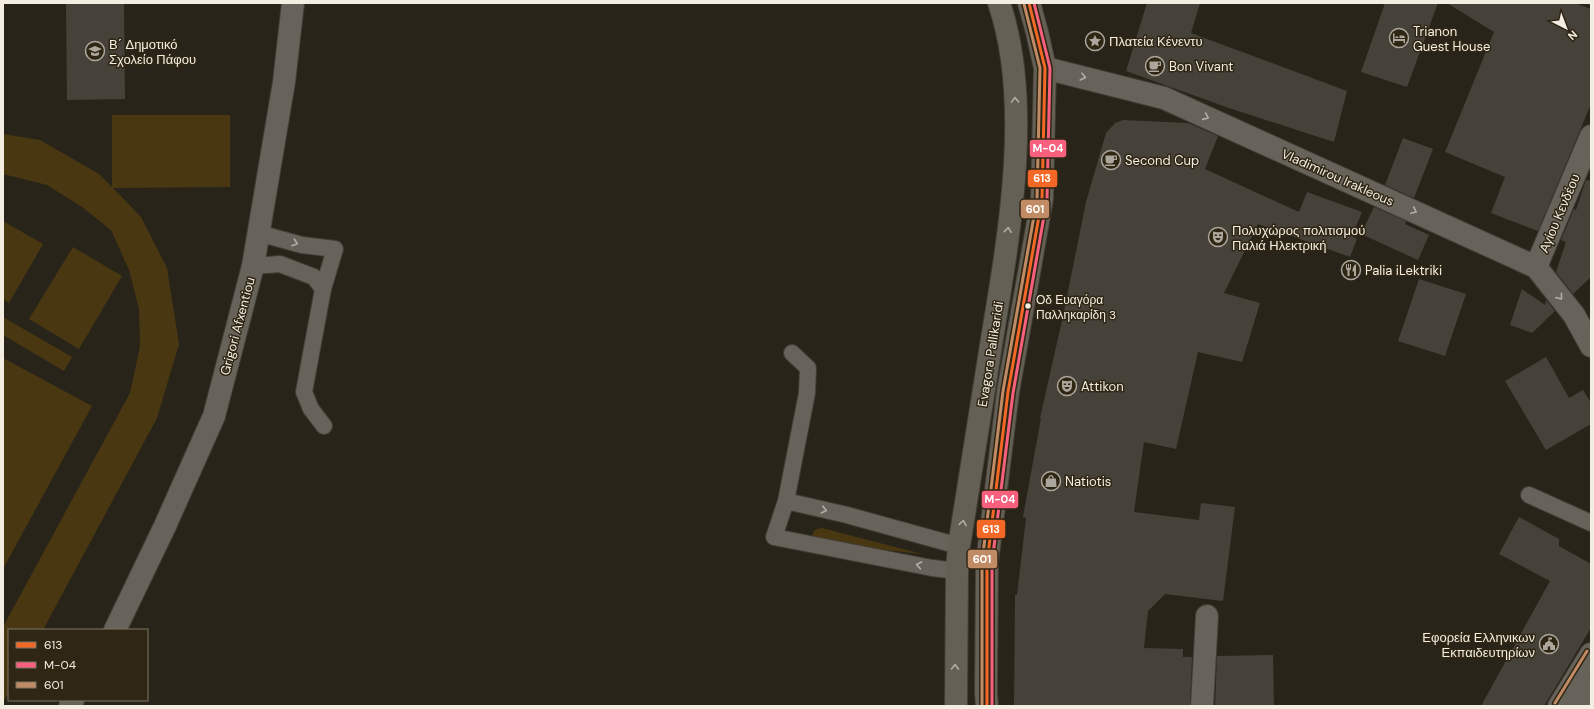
<svg xmlns="http://www.w3.org/2000/svg" width="1594" height="709" font-family="'DM Sans',sans-serif">
  <rect width="100%" height="100%" fill="#29241a"/>
  <path fill="#493711" d="M 112,115 L 230,115 L 230,187 L 113,188 L 141,217 L 167,268 L 179,344 L 157,418 L 43,630 L 9,630 L 9,692 L 3,703 L 3,627 L 130,393 L 140,346 L 139,309 L 129,270 L 111,230 L 82,207 L 47,185 L 3,174 L 3,134 L 40,140 L 99,174 L 112,187 Z
    M 3,221 L 43,244 L 9,303 L 3,299 Z
    M 73,247 L 122,276 L 79,349 L 29,319 Z
    M 3,317 L 72,357 L 64,371 L 3,335 Z
    M 3,358 L 92,406 L 3,569 Z
    M 822,528 L 922,554 L 820,543 L 812,537 C 813,530 816,529 822,528 Z"/>
  <path fill="#46423a" d="M 66,3 L 124,3 L 125,99 L 67,100 Z
    M 1147,3 L 1200,3 L 1191,33 L 1347,91 L 1334,142 L 1229,108 L 1126,71 Z
    M 1385,3 L 1438,3 L 1407,87 L 1361,72 Z
    M 1447,3 L 1574,3 L 1591,9 L 1591,104 L 1538,231 L 1491,213 L 1505,177 L 1445,152 L 1494,32 Z
    M 1123,120 L 1188,123 L 1218,136 L 1205,169 L 1299,212 L 1307,192 L 1362,212 L 1352,236 L 1357,239 L 1350,257 L 1258,224 L 1224,293 L 1260,303 L 1242,362 L 1198,352 L 1176,449 L 1144,442 L 1134,512 L 1199,520 L 1201,503 L 1235,507 L 1223,601 L 1165,594 L 1148,611 L 1144,648 L 1183,649 L 1183,657 L 1192,657 L 1190,706 L 1014,706 L 1015,595 L 1017,595 L 1026,518 L 1023,517 L 1041,418 L 1040,418 L 1063,316 L 1086,202 L 1106,133 L 1115,123 Z
    M 1403,138 L 1433,149 L 1414,198 L 1385,185 Z
    M 1586,180 L 1591,181 L 1591,277 L 1573,294 L 1556,272 L 1566,242 L 1561,240 L 1574,209 L 1576,210 Z
    M 1374,207 L 1406,221 L 1405,224 L 1429,235 L 1418,260 L 1361,234 Z
    M 1419,279 L 1466,294 L 1445,356 L 1398,341 Z
    M 1522,289 L 1545,305 L 1546,300 L 1555,311 L 1532,333 L 1510,325 Z
    M 1546,357 L 1569,398 L 1583,390 L 1591,403 L 1591,424 L 1546,450 L 1505,381 Z
    M 1519,517 L 1559,539 L 1559,546 L 1591,564 L 1591,628 L 1544,706 L 1481,706 L 1550,581 L 1499,554 Z
    M 1273,655 L 1274,706 L 1215,706 L 1217,656 Z"/>
  <g fill="none" stroke-linecap="round" stroke-linejoin="round">
    <g stroke="#423e36" stroke-width="18">
      <path id="lane" d="M 258,233 L 302,245 L 335,249 L 323,289 L 304,392 L 311,409 L 324,426
        M 253,266 L 280,264 L 314,277 L 323,289
        M 792,353 L 808,368 L 807,393 L 786,501 L 774,537 L 932,568 L 957,571
        M 1529,495 L 1591,523
        M 786,501 L 847,515 L 959,546"/>
    </g>
    <g stroke="#423e36" stroke-width="24">
      <path id="street" d="M 1045,68 L 1164,98 L 1536,267 L 1574,315 L 1591,346
        M 1536,267 L 1591,136
        M 1202,706 L 1207,616
        M 1580,706 L 1591,689"/>
    </g>
    <g stroke="#423e36" stroke-width="24">
      <path id="secondary" d="M 115,630 L 165,526 L 214,416 L 253,266 L 284,82 L 293,3
        M 70,706 L 73,700
        M 1559,706 L 1591,654"/>
    </g>
    <g stroke="#423e36" stroke-width="24">
      <path id="primary" d="M 956,706 L 957,571 L 959,546 C 970,477 981,408 992,339 C 1009,236 1033,103 999,3
        M 987,706 L 986,693 L 987,563 L 1008,392 L 1042,199 L 1045,68 L 1037,32 L 1029,3"/>
    </g>
    <use href="#lane" stroke="#67635b" stroke-width="16"/>
    <use href="#street" stroke="#67635b" stroke-width="22"/>
    <use href="#secondary" stroke="#67635b" stroke-width="22"/>
    <use href="#primary" stroke="#656055" stroke-width="22"/>
    <g stroke="#2f2614" stroke-width="6">
      <path id="bus-1" d="M 987,706 L 987,563 L 1008,392 L 1042,199 L 1045,68 L 1029,3"/>
    </g>
    <g stroke="#2f2614" stroke-width="6">
      <path id="bus-2" d="M 992,706 L 992,563 L 1013,393 L 1047,199 L 1050,68 L 1034,3"/>
    </g>
    <g stroke="#2f2614" stroke-width="6">
      <path id="bus-3" d="M 1555,703 L 1587,651
        M 982,706 L 982,562 L 1003,391 L 1037,199 L 1040,68 L 1024,4"/>
    </g>
    <use href="#bus-1" stroke="#f36827" stroke-width="3"/>
    <use href="#bus-2" stroke="#f8607d" stroke-width="3"/>
    <use href="#bus-3" stroke="#c18c65" stroke-width="3"/>
  </g>
  <defs><path id="oneway-chevron" d="M-2-3.5L2.5 0L-2 3.5" fill="none" stroke-width="1.6" stroke-linecap="round" stroke-linejoin="round"/></defs>
  <g stroke="#b4afa5">
    <use href="#oneway-chevron" transform="translate(1083 77) rotate(14)"/>
    <use href="#oneway-chevron" transform="translate(1206 117) rotate(24)"/>
    <use href="#oneway-chevron" transform="translate(1414 211) rotate(25)"/>
    <use href="#oneway-chevron" transform="translate(295 243) rotate(18)"/>
    <use href="#oneway-chevron" transform="translate(1560 297) rotate(51)"/>
    <use href="#oneway-chevron" transform="translate(824 510) rotate(13)"/>
    <use href="#oneway-chevron" transform="translate(919 565) rotate(-169)"/>
  </g>
  <g stroke="#b3aea3">
    <use href="#oneway-chevron" transform="translate(1015 100) rotate(-92)"/>
    <use href="#oneway-chevron" transform="translate(1008 230) rotate(-84)"/>
    <use href="#oneway-chevron" transform="translate(963 523) rotate(-81)"/>
    <use href="#oneway-chevron" transform="translate(955 667) rotate(-89)"/>
  </g>
  <defs>
    <g id="hotel-ring" transform="scale(1)"><circle r="9.5" fill="#2f2614" stroke="#aca79c" stroke-width="1.5"/><path d="M-6-4.5h1.5V1H6V5H4.5V3h-9V5H-6ZM-4 0a1.8 1.8 0 1 1 3.6 0ZM.5 0V-2.5h3Q6-2.5 6 0Z" fill="#aca79c"/></g>
    <g id="sight-ring" transform="scale(1)"><circle r="9.5" fill="#2f2614" stroke="#aca79c" stroke-width="1.5"/><path d="M0-6L1.8-2.2L6-1.7L2.9 1.2L3.7 5.4L0 3.3L-3.7 5.4L-2.9 1.2L-6-1.7L-1.8-2.2Z" fill="#aca79c"/></g>
    <g id="school-ring" transform="scale(1)"><circle r="9.5" fill="#2f2614" stroke="#aca79c" stroke-width="1.5"/><path d="M0-5L7-2L0 1L-7-2ZM-4 1L0 2.5L4 1V4Q0 6-4 4Z" fill="#aca79c"/></g>
    <g id="cafe-ring" transform="scale(1)"><circle r="9.5" fill="#2f2614" stroke="#aca79c" stroke-width="1.5"/><path d="M-5.5-4.5H6V0H3Q3 3.5 0 3.5H-2.5Q-5.5 3.5-5.5 0ZM3-3.2v2h1.7v-2ZM-6 4.5H4V6H-6Z" fill="#aca79c"/></g>
    <g id="theatre-ring" transform="scale(1)"><circle r="9.5" fill="#2f2614" stroke="#aca79c" stroke-width="1.5"/><path d="M-5-5.5Q0-4 5-5.5V0Q5 5 0 6Q-5 5-5 0ZM-3.3-2.5H-1v1.5H-3.3ZM1-2.5H3.3v1.5H1ZM-2.8 1Q0 5.5 2.8 1Z" fill="#aca79c"/></g>
    <g id="restaurant-ring" transform="scale(1)"><circle r="9.5" fill="#2f2614" stroke="#aca79c" stroke-width="1.5"/><path d="M-5-6h1v4h1v-4h1v4h1v-4h1v5L-1.5 .5V6h-2V.5L-5-1ZM5-6V6H3V1.5H1.5Q1.5-4 5-6Z" fill="#aca79c"/></g>
    <g id="shop-ring" transform="scale(1)"><circle r="9.5" fill="#2f2614" stroke="#aca79c" stroke-width="1.5"/><path d="M-5-2.5h2.3a2.7 3.5 0 0 1 5.4 0H5L5.5 6h-11ZM-1.5-2.5h3a1.5 2.3 0 0 0-3 0Z" fill="#aca79c"/></g>
    <g id="civic-ring" transform="scale(1)"><circle r="9.5" fill="#2f2614" stroke="#aca79c" stroke-width="1.5"/><path d="M-.6-6.5H3V-4.5H.6V-3L4-1V1h2V6H-6V1h2V-1L-.6-3ZM-1.2 2.5V6h2.4V2.5Z" fill="#aca79c"/></g>
  </defs>
  <g fill-rule="evenodd">
    <use href="#hotel-ring" x="1399" y="38"/>
    <use href="#sight-ring" x="1095" y="41"/>
    <use href="#school-ring" x="95" y="51"/>
    <use href="#cafe-ring" x="1155" y="66"/>
    <use href="#cafe-ring" x="1111" y="160"/>
    <use href="#theatre-ring" x="1218" y="237"/>
    <use href="#restaurant-ring" x="1351" y="270"/>
    <use href="#theatre-ring" x="1067" y="386"/>
    <use href="#shop-ring" x="1051" y="481"/>
    <use href="#civic-ring" x="1549" y="644"/>
  </g>
  <circle fill="#f3ede2" stroke="#2f2614" stroke-width="1.5" cx="1028" cy="306" r="3.5"/>
  <g text-anchor="middle" stroke-width="3" stroke-linejoin="round" paint-order="stroke">
    <g font-size="12" fill="#f3ede2" stroke="#2f2614" text-anchor="start">
      <text x="1036" y="304">Οδ Ευαγόρα<tspan x="1036" dy="15">Παλληκαρίδη 3</tspan></text>
    </g>
    <g font-size="13" fill="#f3ede2" stroke="#2f2614" text-anchor="start">
      <text x="1413" y="36">Trianon<tspan x="1413" dy="15">Guest House</tspan></text>
      <text x="1109" y="46">Πλατεία Κένεντυ</text>
      <text x="109" y="49">Β΄ Δημοτικό<tspan x="109" dy="15">Σχολείο Πάφου</tspan></text>
      <text x="1169" y="71">Bon Vivant</text>
      <text x="1125" y="165">Second Cup</text>
      <text x="1232" y="235">Πολυχώρος πολιτισμού<tspan x="1232" dy="15">Παλιά Ηλεκτρική</tspan></text>
      <text x="1365" y="275">Palia iLektriki</text>
      <text x="1081" y="391">Attikon</text>
      <text x="1065" y="486">Natiotis</text>
      <text x="1535" y="642" text-anchor="end">Εφορεία Ελληνικων<tspan x="1535" dy="15">Εκπαιδευτηρίων</tspan></text>
    </g>
    <g font-size="13" fill="#f3ede2" stroke="#2f2614">
      <text transform="translate(1338 177) rotate(24)" y="5">Vladimirou Irakleous</text>
      <text transform="translate(1559 213) rotate(-67)" y="5">Αγίου Κενδέου</text>
      <text transform="translate(237 326) rotate(-75)" y="5">Grigori Afxentiou</text>
      <text transform="translate(990 354) rotate(-81)" y="5">Evagora Pallikaridi</text>
    </g>
  </g>
  <g stroke="#2f2614" stroke-width="1.5">
    <rect x="1029" y="139" width="38" height="19" rx="4" fill="#f8607d"/>
    <rect x="1027" y="169" width="31" height="19" rx="4" fill="#f36827"/>
    <rect x="1020" y="199" width="30" height="20" rx="4" fill="#c18c65"/>
    <rect x="981" y="490" width="38" height="19" rx="4" fill="#f8607d"/>
    <rect x="976" y="519" width="30" height="20" rx="4" fill="#f36827"/>
    <rect x="967" y="549" width="31" height="20" rx="4" fill="#c18c65"/>
  </g>
  <g font-size="11" text-anchor="middle" font-weight="bold" fill="#fff">
    <text x="1048" y="152">M-04</text>
    <text x="1042" y="182">613</text>
    <text x="1035" y="213">601</text>
    <text x="1000" y="503">M-04</text>
    <text x="991" y="533">613</text>
    <text x="982" y="563">601</text>
  </g>
  <rect width="1594" height="709" fill="none" stroke="#f3ede2" stroke-width="8"/>
  <rect x="8" y="629" width="140" height="72" fill="#2f2614" stroke="#7d7666"/>
  <rect x="16" y="642" width="20" height="6" fill="#f36827" stroke="#7d7666"/>
  <text x="44" y="649" font-size="12" fill="#f3ede2">613</text>
  <rect x="16" y="662" width="20" height="6" fill="#f8607d" stroke="#7d7666"/>
  <text x="44" y="669" font-size="12" fill="#f3ede2">M-04</text>
  <rect x="16" y="682" width="20" height="6" fill="#c18c65" stroke="#7d7666"/>
  <text x="44" y="689" font-size="12" fill="#f3ede2">601</text>
  <g transform="translate(1566 28) rotate(138)" stroke="#2f2614" stroke-width="3" paint-order="stroke">
  <path d="M0-3L7 15L0 10L-7 15Z" fill="#f3ede2"/>
  <text y="-6" font-size="11" font-weight="bold" text-anchor="middle" fill="#f3ede2">N</text>
  </g>
</svg>
